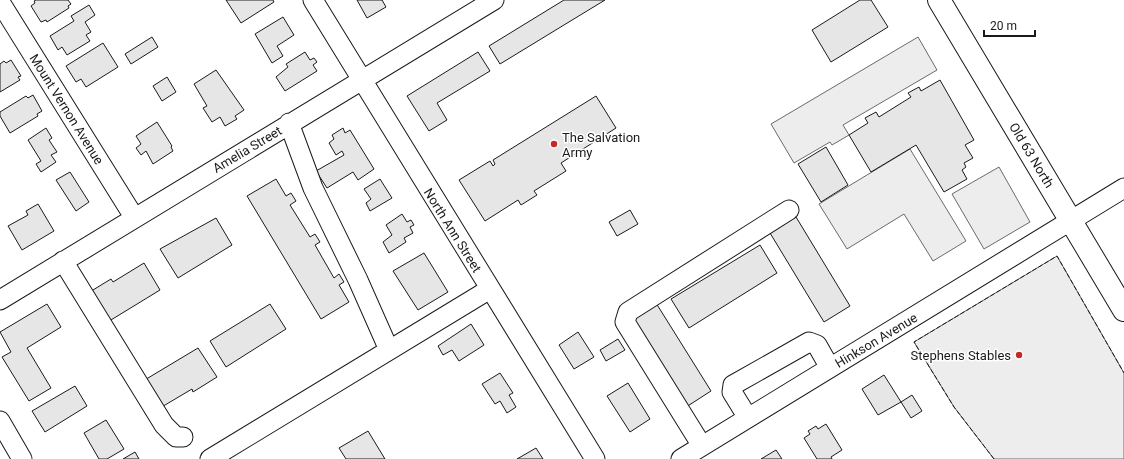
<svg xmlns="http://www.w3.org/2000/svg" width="1124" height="459" font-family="Roboto,sans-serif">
  <rect width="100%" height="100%" fill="#fff"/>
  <path fill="#ededed" stroke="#6a6a6a" d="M 918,37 L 937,70 L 843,125 L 849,135 L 832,145 L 830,142 L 794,163 L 771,124 Z
    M 910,149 L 966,241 L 933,261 L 904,214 L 847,249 L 819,204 Z
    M 999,167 L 1030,222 L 984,249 L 952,194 Z
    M 1057,256 L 1124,373 L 1124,459 L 994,459 L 954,407 L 914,342 Z"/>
  <path fill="#e6e6e6" stroke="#1a1a1a" d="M 36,0 L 68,0 L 71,4 L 68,6 L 69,8 L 47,22 L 46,20 L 41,22 L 31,6 L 35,3 L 34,1 Z
    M 226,0 L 273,0 L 274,2 L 241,23 Z
    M 357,0 L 382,0 L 386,7 L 367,18 Z
    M 564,0 L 605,0 L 500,64 L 489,46 Z
    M 860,0 L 871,0 L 888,27 L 831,62 L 812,30 Z
    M 89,5 L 95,15 L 85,22 L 91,32 L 86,35 L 90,41 L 67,55 L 62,47 L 58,50 L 50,36 L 74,21 L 71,16 Z
    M 283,17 L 294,35 L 277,46 L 283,56 L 272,63 L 255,34 Z
    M 152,37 L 158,47 L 131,64 L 125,54 Z
    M 103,43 L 118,67 L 86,87 L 81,79 L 76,82 L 66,66 Z
    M 305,52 L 310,60 L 314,58 L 317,62 L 313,65 L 317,71 L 285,91 L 276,77 L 288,67 L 286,64 Z
    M 478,52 L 490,71 L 437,103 L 447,120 L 429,131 L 407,96 Z
    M 11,60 L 21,76 L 18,77 L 20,80 L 0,92 L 0,64 L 4,61 L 6,63 Z
    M 216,70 L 244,110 L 235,116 L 237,119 L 225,126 L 220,117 L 212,122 L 203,108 L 207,106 L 194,84 Z
    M 167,77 L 176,92 L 162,101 L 153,86 Z
    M 940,80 L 974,140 L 965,145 L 973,158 L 964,163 L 966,167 L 962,170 L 967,179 L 944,192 L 916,145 L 871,172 L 849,135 L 868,123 L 865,118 L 876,112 L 879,117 L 911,97 L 908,93 L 919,87 L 921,91 Z
    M 33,95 L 42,111 L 37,114 L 38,116 L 10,133 L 0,116 L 0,112 L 26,96 L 28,98 Z
    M 596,96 L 616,128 L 561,163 L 566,171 L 534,191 L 537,195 L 521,205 L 518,200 L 485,221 L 459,180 L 490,161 L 493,166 L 495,164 L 493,160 Z
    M 157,122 L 172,146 L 171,147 L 173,151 L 153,164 L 146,151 L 141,155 L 136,148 L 141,144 L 136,136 Z
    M 46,128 L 52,138 L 49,140 L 57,152 L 51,155 L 56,162 L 41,172 L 36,164 L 41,161 L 28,140 Z
    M 343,128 L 345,133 L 350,130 L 374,169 L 358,180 L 353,172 L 327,188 L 316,171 L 344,155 L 342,151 L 336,155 L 329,143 L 334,139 L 332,135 Z
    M 826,147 L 848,185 L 821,202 L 798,164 Z
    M 70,172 L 89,202 L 76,211 L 56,180 Z
    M 276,179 L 286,196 L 291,193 L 296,201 L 290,205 L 310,237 L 315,234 L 320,242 L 315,245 L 334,278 L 339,274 L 344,282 L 339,285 L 349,302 L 321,319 L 247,196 Z
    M 380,179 L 392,198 L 370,211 L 366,203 L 371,199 L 364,189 Z
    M 38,204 L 54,231 L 22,250 L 8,226 L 28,215 L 26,211 Z
    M 630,210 L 638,224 L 617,236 L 609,222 Z
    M 402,214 L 407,222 L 411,220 L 414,225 L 410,227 L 413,233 L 404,238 L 406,242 L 389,253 L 383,242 L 392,235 L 386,225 Z
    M 796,217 L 850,306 L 824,322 L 770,233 Z
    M 216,218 L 232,245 L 178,278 L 160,249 Z
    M 760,245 L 777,273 L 689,328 L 671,299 Z
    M 424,253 L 448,292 L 418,310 L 393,271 Z
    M 144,263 L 160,290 L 106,323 L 88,293 L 111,279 L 113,282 Z
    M 656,303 L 711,391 L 683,409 L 628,320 Z
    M 47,304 L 61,327 L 27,348 L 51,388 L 29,401 L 2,357 L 11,352 L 0,332 Z
    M 270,304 L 286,329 L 226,367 L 210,341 Z
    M 471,324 L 484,345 L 459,361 L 452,350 L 443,355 L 438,346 Z
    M 578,332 L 594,357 L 574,369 L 559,345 Z
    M 618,339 L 625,350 L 606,361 L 600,350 Z
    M 198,348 L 217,377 L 193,392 L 192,389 L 160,408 L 143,381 Z
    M 500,373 L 513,393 L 509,395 L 516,407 L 507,413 L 500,401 L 495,404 L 482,384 Z
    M 884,375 L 901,402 L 878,415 L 862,389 Z
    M 628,383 L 650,419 L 630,432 L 607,396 Z
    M 75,386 L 87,406 L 45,432 L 32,411 Z
    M 912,395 L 922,411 L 911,418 L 901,402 Z
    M 106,420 L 124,449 L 107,459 L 99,459 L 84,433 Z
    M 826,424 L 842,450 L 831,457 L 832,459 L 817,459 L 804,438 L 810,434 L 808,431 L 816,426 L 818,429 Z
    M 368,431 L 385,459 L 346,459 L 339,448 Z
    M 536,448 L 543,459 L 517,459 Z
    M 776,450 L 782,459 L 761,459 Z
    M 135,452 L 139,459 L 123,459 Z"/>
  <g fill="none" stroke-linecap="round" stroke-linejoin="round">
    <g stroke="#1a1a1a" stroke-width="21">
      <path id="minor" d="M 313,0 L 595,459
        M 0,2 L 134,217
        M 289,123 L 313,188 L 358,280 L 389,350
        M 63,261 L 164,425 L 176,437 L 183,437
        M 0,300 L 494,0
        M 748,418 L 732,392 L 733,385 L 809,342 L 817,345 L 830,368
        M 0,421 L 22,459
        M 702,446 L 625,322 L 628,312 L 789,210
        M 210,459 L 490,289
        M 681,459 L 1124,188"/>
    </g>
    <g stroke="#1a1a1a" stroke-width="24">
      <path id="major" d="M 939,0 L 1124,310"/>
    </g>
    <use href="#minor" stroke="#fff" stroke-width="19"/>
    <use href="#major" stroke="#fff" stroke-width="22"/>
    <path stroke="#1a1a1a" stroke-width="1" stroke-dasharray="5 2" stroke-linecap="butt" d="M 994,459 L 954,407 L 914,342 L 1057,256 L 1124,373"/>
  </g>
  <g fill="#c62828" stroke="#fff" stroke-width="1.5">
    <circle cx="554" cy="144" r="4"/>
    <circle cx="1019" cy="355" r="4"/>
  </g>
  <g text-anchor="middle" stroke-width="3" stroke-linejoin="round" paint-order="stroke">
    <g font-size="13" fill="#1a1a1a" stroke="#fff">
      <text transform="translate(67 109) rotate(58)" y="5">Mount Vernon Avenue</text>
      <text transform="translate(247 149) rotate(-31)" y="5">Amelia Street</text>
      <text transform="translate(1032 155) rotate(59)" y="5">Old 63 North</text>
      <text transform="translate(453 230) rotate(58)" y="5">North Ann Street</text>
      <text transform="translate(876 340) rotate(-31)" y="5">Hinkson Avenue</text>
    </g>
    <g font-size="13" fill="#1a1a1a" stroke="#fff" text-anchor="start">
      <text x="562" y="142">The Salvation<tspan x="562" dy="15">Army</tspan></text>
      <text x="1011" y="360" text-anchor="end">Stephens Stables</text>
    </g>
  </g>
  <path d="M984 30v6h51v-6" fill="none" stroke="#1a1a1a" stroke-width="2"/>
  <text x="990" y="30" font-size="12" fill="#1a1a1a" stroke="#ffffff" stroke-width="3" paint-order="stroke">20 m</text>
</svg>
